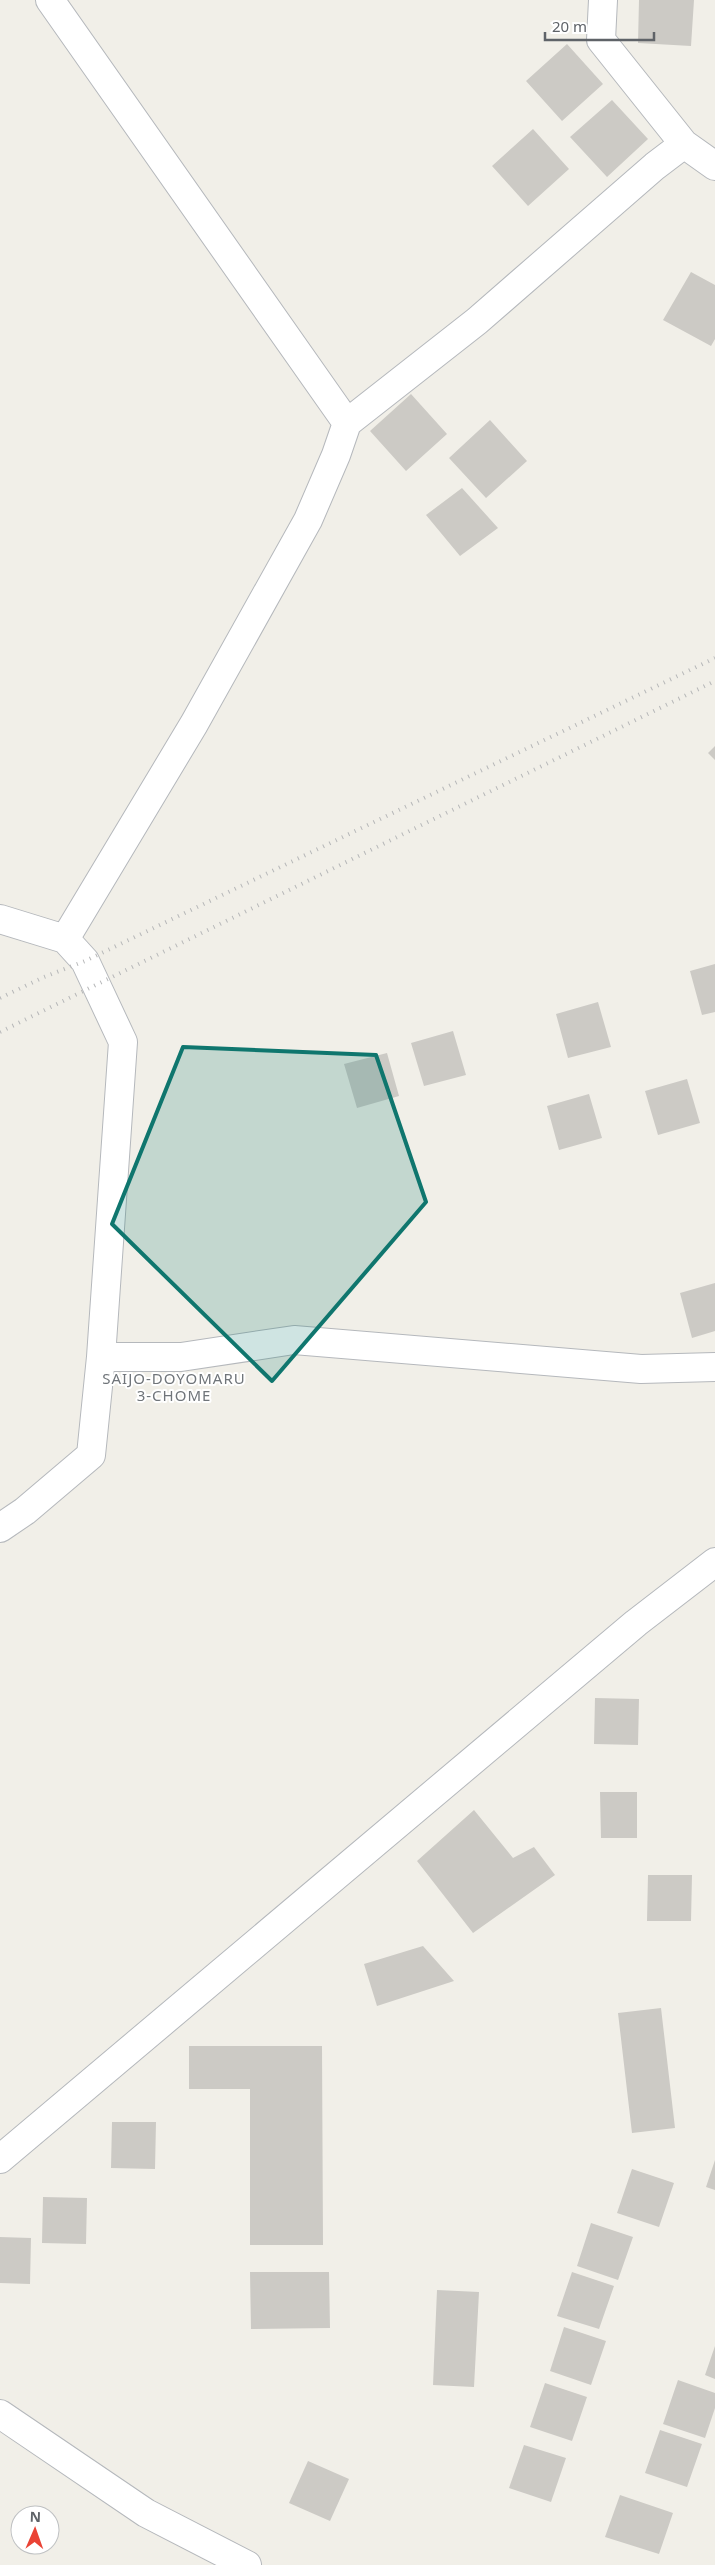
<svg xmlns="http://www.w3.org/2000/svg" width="715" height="2565" font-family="'Noto Sans',sans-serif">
  <rect width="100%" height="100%" fill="#f1efe8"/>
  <path fill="#cccac5" d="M 639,0 L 694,0 L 691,46 L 638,43 Z
    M 567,44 L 603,84 L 562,121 L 526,81 Z
    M 612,100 L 648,139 L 607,177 L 570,137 Z
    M 533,129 L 569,169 L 528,206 L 492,166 Z
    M 691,272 L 715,285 L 715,339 L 711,346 L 663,320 Z
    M 411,394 L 447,434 L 406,471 L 370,431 Z
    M 490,420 L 527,461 L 486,498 L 449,458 Z
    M 462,488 L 498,528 L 460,556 L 426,515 Z
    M 715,746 L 715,760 L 708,753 Z
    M 715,964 L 715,1012 L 702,1015 L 690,971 Z
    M 598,1002 L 611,1047 L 568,1058 L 556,1014 Z
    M 453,1031 L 466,1075 L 424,1086 L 411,1043 Z
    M 387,1053 L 399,1096 L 357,1108 L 344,1064 Z
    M 687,1079 L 700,1123 L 658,1135 L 645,1091 Z
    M 589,1094 L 602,1138 L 559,1150 L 547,1106 Z
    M 715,1283 L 715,1331 L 692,1338 L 680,1293 Z
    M 595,1698 L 639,1699 L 638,1745 L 594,1744 Z
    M 600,1792 L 637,1792 L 637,1838 L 601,1838 Z
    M 474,1810 L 513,1858 L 534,1847 L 555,1875 L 473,1933 L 417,1861 Z
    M 648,1875 L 692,1875 L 691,1921 L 647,1921 Z
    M 423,1946 L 454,1981 L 377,2006 L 364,1964 Z
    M 661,2008 L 675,2128 L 632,2133 L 618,2013 Z
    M 189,2046 L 322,2046 L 323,2245 L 250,2245 L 250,2089 L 189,2089 Z
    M 112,2122 L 156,2122 L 155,2169 L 111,2168 Z
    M 715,2160 L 715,2190 L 706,2187 Z
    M 632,2169 L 674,2183 L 659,2227 L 617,2213 Z
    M 43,2197 L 87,2198 L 86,2244 L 42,2243 Z
    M 591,2223 L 633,2237 L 618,2280 L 577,2266 Z
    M 0,2237 L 31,2238 L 30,2284 L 0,2283 Z
    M 250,2272 L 329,2272 L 330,2328 L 251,2329 Z
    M 572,2272 L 614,2286 L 599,2329 L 557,2316 Z
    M 437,2290 L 479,2292 L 474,2387 L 433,2385 Z
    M 564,2327 L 606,2341 L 591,2385 L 550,2371 Z
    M 715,2346 L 715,2379 L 705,2375 Z
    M 678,2380 L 715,2393 L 715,2408 L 705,2438 L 663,2424 Z
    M 545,2383 L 587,2397 L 572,2441 L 530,2427 Z
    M 660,2430 L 702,2444 L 687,2487 L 645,2473 Z
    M 524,2445 L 566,2458 L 551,2502 L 509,2488 Z
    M 308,2461 L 349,2479 L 330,2521 L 289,2503 Z
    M 620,2495 L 673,2513 L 659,2554 L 605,2537 Z"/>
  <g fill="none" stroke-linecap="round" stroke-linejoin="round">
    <g stroke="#b5b8bc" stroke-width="30">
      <path id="minor" d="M 50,0 L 347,423
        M 603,0 L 601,40 L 684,144
        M 0,919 L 65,939 L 85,961 L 123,1042 L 101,1357 L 91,1455 L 25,1511 L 0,1528
        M 65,939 L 194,724 L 308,520 L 336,455 L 347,423 L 477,321 L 655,166 L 684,144 L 715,166
        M 101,1357 L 181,1357 L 294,1340 L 641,1369 L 715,1367
        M 0,2414 L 146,2513 L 247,2565"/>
    </g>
    <g stroke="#b5b8bc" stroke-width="30">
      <path id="tertiary" d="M 0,2159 L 636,1623 L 715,1562"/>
    </g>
    <use href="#minor" stroke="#fff" stroke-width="28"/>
    <use href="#tertiary" stroke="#fff" stroke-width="28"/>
    <path stroke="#b6b7b8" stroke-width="4" stroke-dasharray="1 6" stroke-linecap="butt" d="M 0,998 L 44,977 L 85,961 L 715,658
      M 0,1032 L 715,681"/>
  </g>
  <path fill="#0f766e" fill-opacity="0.2" stroke="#0f766e" stroke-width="4" stroke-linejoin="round" d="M 183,1047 L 376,1055 L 426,1202 L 272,1381 L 112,1224 Z"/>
  <g text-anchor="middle" stroke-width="4" stroke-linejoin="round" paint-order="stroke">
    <g font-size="15" letter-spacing="1" fill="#70757a" stroke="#fff">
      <text x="174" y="1384">SAIJO-DOYOMARU<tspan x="174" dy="17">3-CHOME</tspan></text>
    </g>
  </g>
  <g transform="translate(35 2530) rotate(2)"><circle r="24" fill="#ffffff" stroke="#bfc1c3"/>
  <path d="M0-4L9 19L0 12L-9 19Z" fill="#ea4335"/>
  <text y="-8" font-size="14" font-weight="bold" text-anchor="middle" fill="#5f6368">N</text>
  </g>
  <path d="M545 32v8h109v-8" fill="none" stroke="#5f6368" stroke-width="2.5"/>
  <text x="552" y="32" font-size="15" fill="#5f6368" stroke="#ffffff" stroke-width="4" paint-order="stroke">20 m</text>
</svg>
